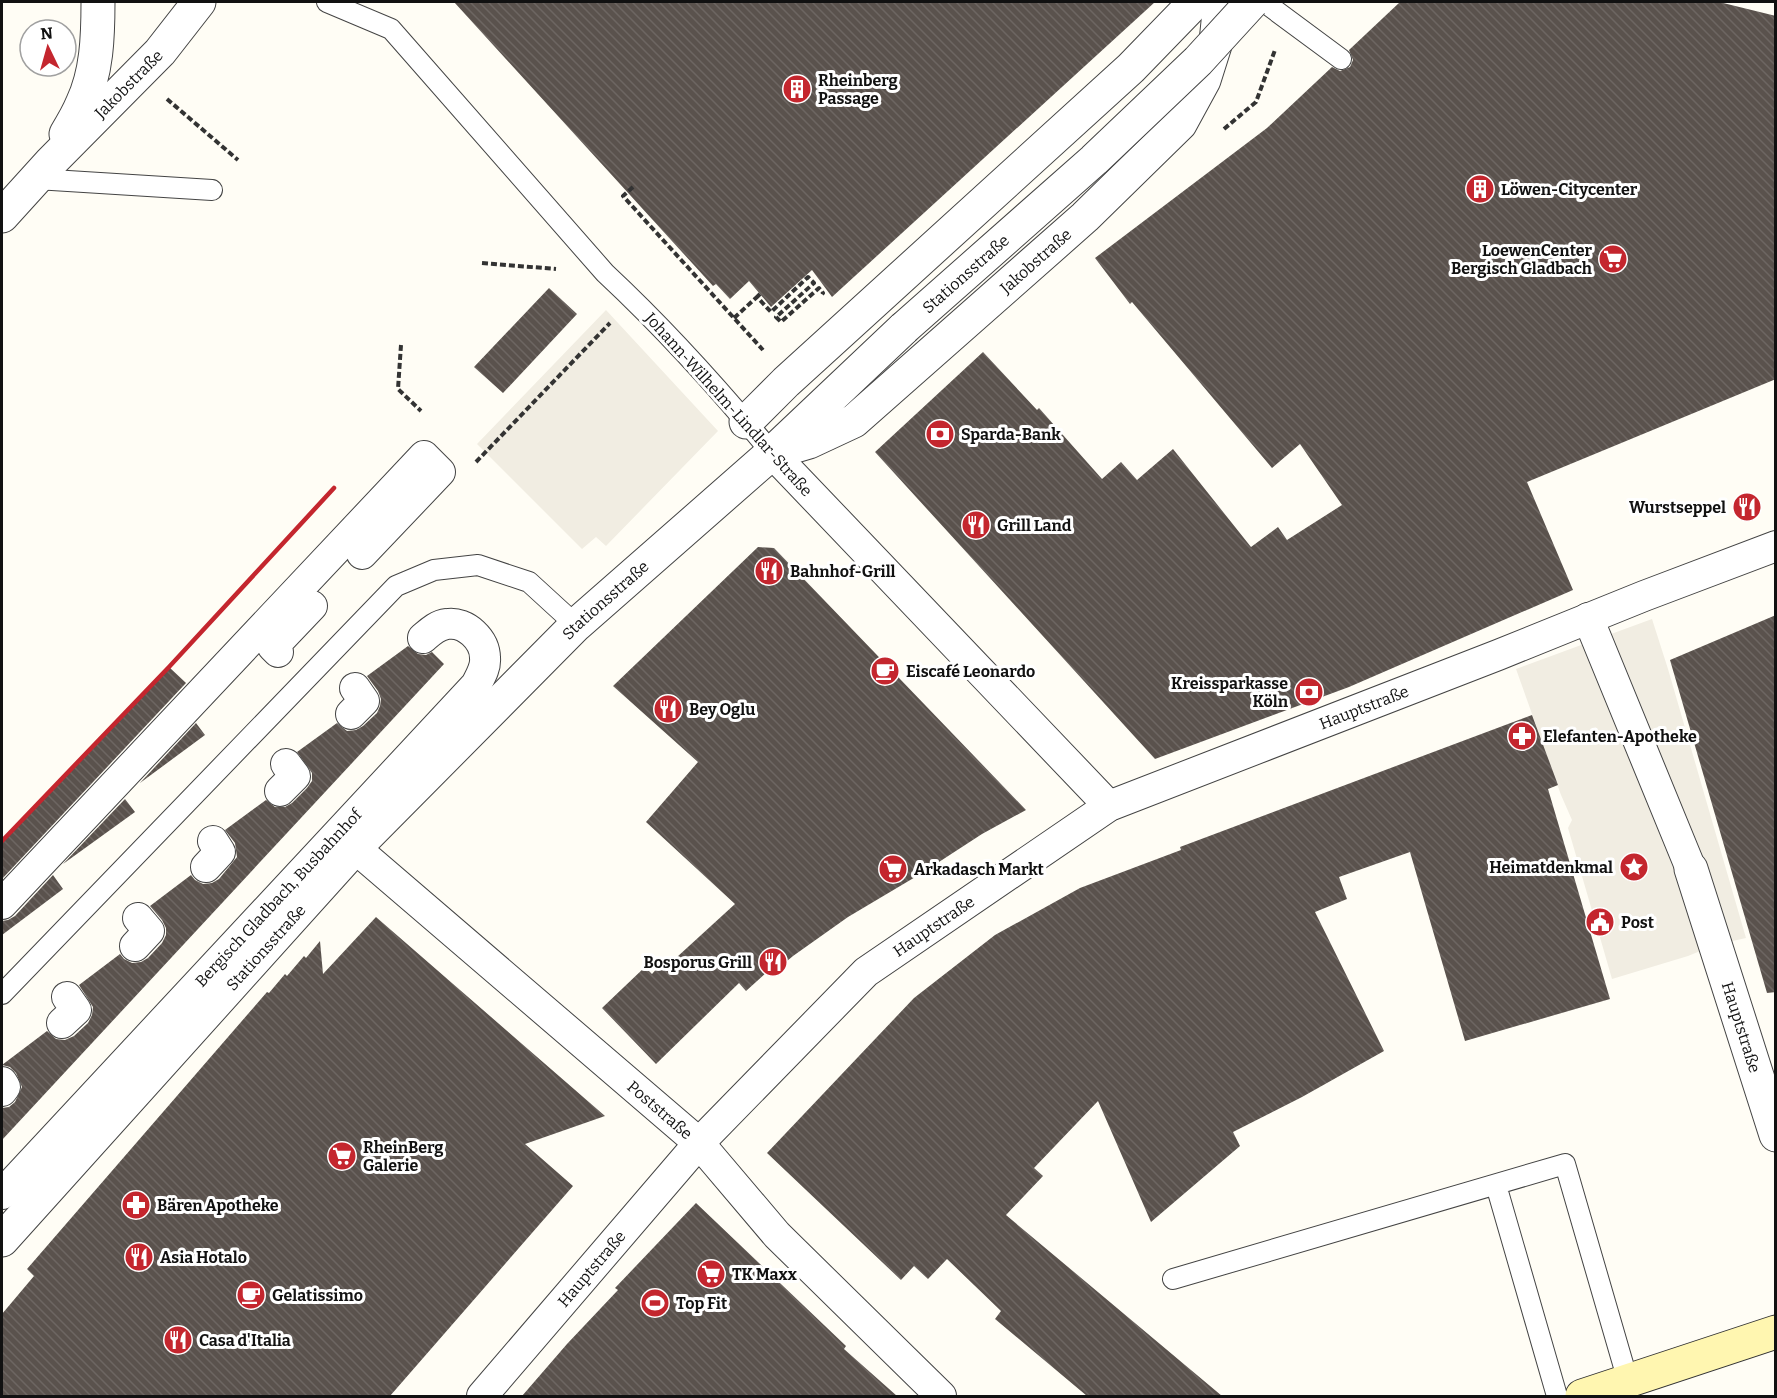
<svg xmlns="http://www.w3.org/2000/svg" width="1777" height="1398" font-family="Bitter,serif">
  <defs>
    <pattern id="building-back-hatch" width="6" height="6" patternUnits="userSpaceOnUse" patternTransform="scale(1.5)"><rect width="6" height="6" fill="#5a524d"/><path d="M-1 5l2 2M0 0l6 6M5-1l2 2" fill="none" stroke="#6d6662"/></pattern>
  </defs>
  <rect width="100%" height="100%" fill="#fffdf5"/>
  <path fill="#f1ede2" d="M 606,310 L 718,431 L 606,546 L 596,537 L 582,549 L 477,444 Z
    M 1652,619 L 1668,669 L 1746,938 L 1715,945 L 1688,956 L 1612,979 L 1599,934 L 1603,931 L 1597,913 L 1593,914 L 1568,828 L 1572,820 L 1561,795 L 1516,669 Z"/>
  <path fill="url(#building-back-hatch)" d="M 454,2 L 1155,2 L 832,297 L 812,270 L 771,307 L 749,281 L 730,299 L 716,284 L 713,286 Z
    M 1400,2 L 1719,2 L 1776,16 L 1776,379 L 1527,482 L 1573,590 L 1349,687 L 1155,759 L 875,452 L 983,352 L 1037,410 L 1039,408 L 1102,479 L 1121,462 L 1137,480 L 1173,449 L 1251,547 L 1278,527 L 1287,540 L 1342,505 L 1300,444 L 1272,468 L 1132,302 L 1130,304 L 1095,258 L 1267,128 L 1332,67 L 1340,71 L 1350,67 L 1353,60 L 1349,50 Z
    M 549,288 L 577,314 L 503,393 L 474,367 Z
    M 758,547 L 774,548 L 1026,810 L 982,834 L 922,873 L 848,917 L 793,956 L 774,972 L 767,972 L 746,991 L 739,983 L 656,1064 L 602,1008 L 645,967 L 652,974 L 661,964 L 665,968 L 735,904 L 646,822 L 698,762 L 613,686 Z
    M 1776,615 L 1776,992 L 1767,993 L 1670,660 Z
    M 408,646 L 418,654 L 426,655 L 432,652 L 444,664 L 2,1140 L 2,1108 L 9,1107 L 15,1102 L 22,1087 L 16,1073 L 10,1067 L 2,1065 L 47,1031 L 56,1039 L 65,1040 L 74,1036 L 88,1023 L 92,1015 L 93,1007 L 79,985 L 120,954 L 124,959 L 132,963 L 141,962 L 148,958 L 162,943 L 166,935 L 166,928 L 162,920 L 150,906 L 191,875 L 195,880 L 203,884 L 212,883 L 219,879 L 237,857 L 235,843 L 225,830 L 266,800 L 275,807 L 285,807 L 292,803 L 307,788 L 312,781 L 312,773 L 297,752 L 337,723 L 347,731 L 356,730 L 363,726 L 377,713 L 380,706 L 381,699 L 378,691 L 367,676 Z
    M 169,667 L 186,683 L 2,879 L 2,841 Z
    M 1532,715 L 1558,785 L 1548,789 L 1610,999 L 1465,1041 L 1410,852 L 1339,877 L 1347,899 L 1315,912 L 1384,1051 L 1302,1097 L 1233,1132 L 1240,1146 L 1151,1222 L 1098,1101 L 1034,1168 L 1043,1176 L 1006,1215 L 1222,1396 L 1087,1396 L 995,1319 L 1001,1311 L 947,1259 L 928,1279 L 914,1266 L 901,1280 L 767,1153 L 914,998 L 995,935 L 1080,888 L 1181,850 L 1180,847 Z
    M 196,723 L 205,735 L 140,783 Z
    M 125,799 L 135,812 L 63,864 Z
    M 53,875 L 63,889 L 2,935 L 2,921 L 8,920 L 15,916 Z
    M 376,917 L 605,1116 L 525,1144 L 573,1186 L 390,1396 L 2,1396 L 2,1314 L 34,1276 L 27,1269 L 267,992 L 269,993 L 285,974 L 287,976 L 304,956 L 306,958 L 320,941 L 323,974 Z
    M 696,1203 L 846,1346 L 844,1349 L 897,1396 L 522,1396 L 567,1344 L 618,1290 L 615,1288 Z"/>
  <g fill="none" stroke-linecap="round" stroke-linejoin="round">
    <g stroke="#444" stroke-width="22">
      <path id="service" d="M 327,2 L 391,29 L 605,273 C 664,328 720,390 772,453
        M 1264,2 L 1341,59
        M 36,179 L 212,190
        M 2,994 L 396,586 L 434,570 L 478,565 L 529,582 L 576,625
        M 1496,1185 L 1557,1396
        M 1173,1279 L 1565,1164 L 1628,1381"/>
    </g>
    <g stroke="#444" stroke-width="32">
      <g id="pedestrian">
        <path d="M 772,453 L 1109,806"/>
        <path d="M 1588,618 L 1691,869"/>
        <path d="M 278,652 L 273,647 L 312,606"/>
        <path d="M 351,714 L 364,701 L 355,688"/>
        <path d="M 280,791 L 295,776 L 286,764"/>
        <path id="s1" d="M 355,848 L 699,1143 L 777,1235 L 941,1396"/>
        <path d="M 206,867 L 220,852 L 213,841"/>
        <path d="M 2,904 L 424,456 L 440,472 L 362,554"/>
        <path d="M 135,946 L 149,931 L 138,918"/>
        <path d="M 62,1023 L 76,1010 L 67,997"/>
        <path d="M 2,1082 L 5,1087 L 2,1091"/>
        <path id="s2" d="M 2,1194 L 476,685 C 480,677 486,668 485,658 C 485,640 466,621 447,624 C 437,625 430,632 423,638"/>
        <path id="s3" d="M 482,1396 L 699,1143 L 866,972 L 1109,806 L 1498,655 L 1644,596 L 1776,546"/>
      </g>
    </g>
    <g stroke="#444" stroke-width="35">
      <g id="minor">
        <path d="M 66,134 C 72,124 78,114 82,104 C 97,73 98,36 98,2"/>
        <path id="s4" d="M 2,216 L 51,162 L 160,52 L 199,2"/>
        <path d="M 746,422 L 786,382 L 1131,68 L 1195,2"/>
        <path id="s5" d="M 782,450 L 809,442 L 854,421 L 1085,217 L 1180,124 L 1204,80 L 1216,42 L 1220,2"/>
        <path id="s6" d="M 1691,869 L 1776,1135"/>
        <path id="s7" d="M 2,1240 L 355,848 L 576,625 L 772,453 L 904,328"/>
      </g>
    </g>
    <g stroke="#333" stroke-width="35">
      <path id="secondary" d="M 1582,1396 L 1776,1332"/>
    </g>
    <path stroke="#333" stroke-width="4" stroke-dasharray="6 3" stroke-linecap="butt" d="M 167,99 L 238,160
      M 1224,129 L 1256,102 L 1275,50
      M 633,187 L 623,196 L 763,350
      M 482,263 L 556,269
      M 760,294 L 757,297 L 771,312 L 808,277 L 814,283 L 776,317 L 781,322 L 819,288 L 823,293 L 822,294
      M 734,318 L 757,297
      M 401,345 L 398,389 L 421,411
      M 476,462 L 610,323"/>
    <use href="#service" stroke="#fff" stroke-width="20"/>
    <use href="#pedestrian" stroke="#fff" stroke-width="30"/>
    <use href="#minor" stroke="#fff" stroke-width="33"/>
    <use href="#secondary" stroke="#fff6b0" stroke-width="33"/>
    <path stroke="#c4262e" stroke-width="4.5" d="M 2,841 L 169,667 L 334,488"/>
    <g stroke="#444" stroke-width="35" stroke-linecap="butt">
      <g id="minor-bridge">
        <path id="s8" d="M 904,328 L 1094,160 L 1198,61 L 1252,2"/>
      </g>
    </g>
    <use href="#minor-bridge" stroke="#fff" stroke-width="33"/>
  </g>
  <defs>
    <g id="building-disc" transform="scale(1.5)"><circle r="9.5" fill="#c4262e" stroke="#fff"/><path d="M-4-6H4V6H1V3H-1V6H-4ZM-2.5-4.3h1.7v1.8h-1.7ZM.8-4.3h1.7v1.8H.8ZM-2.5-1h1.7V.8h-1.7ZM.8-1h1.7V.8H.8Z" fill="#fff"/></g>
    <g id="supermarket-disc" transform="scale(1.5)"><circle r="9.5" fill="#c4262e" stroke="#fff"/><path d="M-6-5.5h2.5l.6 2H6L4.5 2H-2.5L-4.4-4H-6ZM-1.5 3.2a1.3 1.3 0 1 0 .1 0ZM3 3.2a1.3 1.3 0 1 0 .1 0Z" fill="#fff"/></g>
    <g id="bank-disc" transform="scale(1.5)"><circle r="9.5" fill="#c4262e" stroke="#fff"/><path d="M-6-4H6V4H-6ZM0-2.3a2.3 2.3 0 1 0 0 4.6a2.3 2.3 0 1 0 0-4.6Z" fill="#fff"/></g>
    <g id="restaurant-disc" transform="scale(1.5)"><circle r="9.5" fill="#c4262e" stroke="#fff"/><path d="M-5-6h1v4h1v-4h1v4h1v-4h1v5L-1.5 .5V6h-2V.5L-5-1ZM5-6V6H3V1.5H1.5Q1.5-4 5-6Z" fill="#fff"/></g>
    <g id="cafe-disc" transform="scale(1.5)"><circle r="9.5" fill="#c4262e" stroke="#fff"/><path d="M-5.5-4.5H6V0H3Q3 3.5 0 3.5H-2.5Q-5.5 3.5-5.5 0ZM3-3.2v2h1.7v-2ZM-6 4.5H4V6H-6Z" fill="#fff"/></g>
    <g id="pharmacy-disc" transform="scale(1.5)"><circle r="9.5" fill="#c4262e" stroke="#fff"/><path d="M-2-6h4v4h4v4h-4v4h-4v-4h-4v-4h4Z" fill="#fff"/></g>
    <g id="sight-disc" transform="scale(1.5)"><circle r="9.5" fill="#c4262e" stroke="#fff"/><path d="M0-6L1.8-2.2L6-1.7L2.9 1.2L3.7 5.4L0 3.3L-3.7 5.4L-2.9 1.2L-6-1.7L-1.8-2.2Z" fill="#fff"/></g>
    <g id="civic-disc" transform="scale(1.5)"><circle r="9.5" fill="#c4262e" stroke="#fff"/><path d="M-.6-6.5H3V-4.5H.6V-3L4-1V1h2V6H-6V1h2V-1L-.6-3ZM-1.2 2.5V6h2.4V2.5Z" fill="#fff"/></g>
    <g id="stadium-disc" transform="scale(1.5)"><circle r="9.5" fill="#c4262e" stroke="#fff"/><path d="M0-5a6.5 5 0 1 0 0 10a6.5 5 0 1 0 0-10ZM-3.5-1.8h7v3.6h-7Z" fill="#fff"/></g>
  </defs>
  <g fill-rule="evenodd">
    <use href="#building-disc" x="797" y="89"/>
    <use href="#building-disc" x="1480" y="189"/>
    <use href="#supermarket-disc" x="1613" y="259"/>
    <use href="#bank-disc" x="940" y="434"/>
    <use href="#restaurant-disc" x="1747" y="507"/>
    <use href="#restaurant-disc" x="976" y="525"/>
    <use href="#restaurant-disc" x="769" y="571"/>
    <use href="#cafe-disc" x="885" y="671"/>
    <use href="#bank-disc" x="1309" y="692"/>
    <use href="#restaurant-disc" x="668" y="709"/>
    <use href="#pharmacy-disc" x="1522" y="736"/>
    <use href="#sight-disc" x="1634" y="867"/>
    <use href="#supermarket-disc" x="893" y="869"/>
    <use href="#civic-disc" x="1600" y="922"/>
    <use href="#restaurant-disc" x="773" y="962"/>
    <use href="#supermarket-disc" x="342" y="1156"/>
    <use href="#pharmacy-disc" x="136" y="1205"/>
    <use href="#restaurant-disc" x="139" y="1257"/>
    <use href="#supermarket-disc" x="711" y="1274"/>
    <use href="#cafe-disc" x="251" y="1295"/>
    <use href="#stadium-disc" x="655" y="1303"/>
    <use href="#restaurant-disc" x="178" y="1340"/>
  </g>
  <g text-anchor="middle" stroke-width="6" stroke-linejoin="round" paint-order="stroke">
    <g font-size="16" font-weight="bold" fill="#111" stroke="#fff" text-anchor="start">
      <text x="818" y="86">Rheinberg<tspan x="818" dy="18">Passage</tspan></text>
      <text x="1501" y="195">Löwen-Citycenter</text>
      <text x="1592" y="256" text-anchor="end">LoewenCenter<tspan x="1592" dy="18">Bergisch Gladbach</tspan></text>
      <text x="961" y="440">Sparda-Bank</text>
      <text x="1726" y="513" text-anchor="end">Wurstseppel</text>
      <text x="997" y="531">Grill Land</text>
      <text x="790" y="577">Bahnhof-Grill</text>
      <text x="906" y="677">Eiscafé Leonardo</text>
      <text x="1288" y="689" text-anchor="end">Kreissparkasse<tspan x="1288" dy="18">Köln</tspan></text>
      <text x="689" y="715">Bey Oglu</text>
      <text x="1543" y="742">Elefanten-Apotheke</text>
      <text x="1613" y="873" text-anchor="end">Heimatdenkmal</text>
      <text x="914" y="875">Arkadasch Markt</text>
      <text x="1621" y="928">Post</text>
      <text x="752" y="968" text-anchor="end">Bosporus Grill</text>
      <text x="363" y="1153">RheinBerg<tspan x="363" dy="18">Galerie</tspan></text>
      <text x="157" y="1211">Bären Apotheke</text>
      <text x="160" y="1263">Asia Hotalo</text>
      <text x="732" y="1280">TK Maxx</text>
      <text x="272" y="1301">Gelatissimo</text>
      <text x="676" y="1309">Top Fit</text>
      <text x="199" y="1346">Casa d'Italia</text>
    </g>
    <g font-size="16" fill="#111" stroke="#fff">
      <text dy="6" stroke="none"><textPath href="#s4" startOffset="183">Jakobstraße</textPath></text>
      <text dy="6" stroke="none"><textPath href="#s5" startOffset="320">Jakobstraße</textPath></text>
      <text dy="6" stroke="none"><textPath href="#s8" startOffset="82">Stationsstraße</textPath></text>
      <text transform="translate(729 404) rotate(48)" y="6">Johann-Wilhelm-Lindlar-Straße</text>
      <text dy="6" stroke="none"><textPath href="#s7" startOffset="880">Stationsstraße</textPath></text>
      <text dy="6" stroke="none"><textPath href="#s3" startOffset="1140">Hauptstraße</textPath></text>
      <text dy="6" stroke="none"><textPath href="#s2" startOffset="405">Bergisch Gladbach, Busbahnhof</textPath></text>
      <text dy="6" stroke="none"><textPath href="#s3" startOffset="654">Hauptstraße</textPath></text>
      <text dy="6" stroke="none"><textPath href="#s7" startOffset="394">Stationsstraße</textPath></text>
      <text dy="6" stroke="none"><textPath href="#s6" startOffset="166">Hauptstraße</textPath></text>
      <text dy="6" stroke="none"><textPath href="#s1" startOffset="402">Poststraße</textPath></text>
      <text dy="6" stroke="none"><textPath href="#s3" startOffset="168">Hauptstraße</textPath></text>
    </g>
  </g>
  <rect width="1777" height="1398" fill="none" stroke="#111111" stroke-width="6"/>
  <g transform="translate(48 48) rotate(355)"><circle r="28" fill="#ffffff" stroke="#a0a0a0" stroke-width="1.5"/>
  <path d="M0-4.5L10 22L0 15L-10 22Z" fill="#c4262e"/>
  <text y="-9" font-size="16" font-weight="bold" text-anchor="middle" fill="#111111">N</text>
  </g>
</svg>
